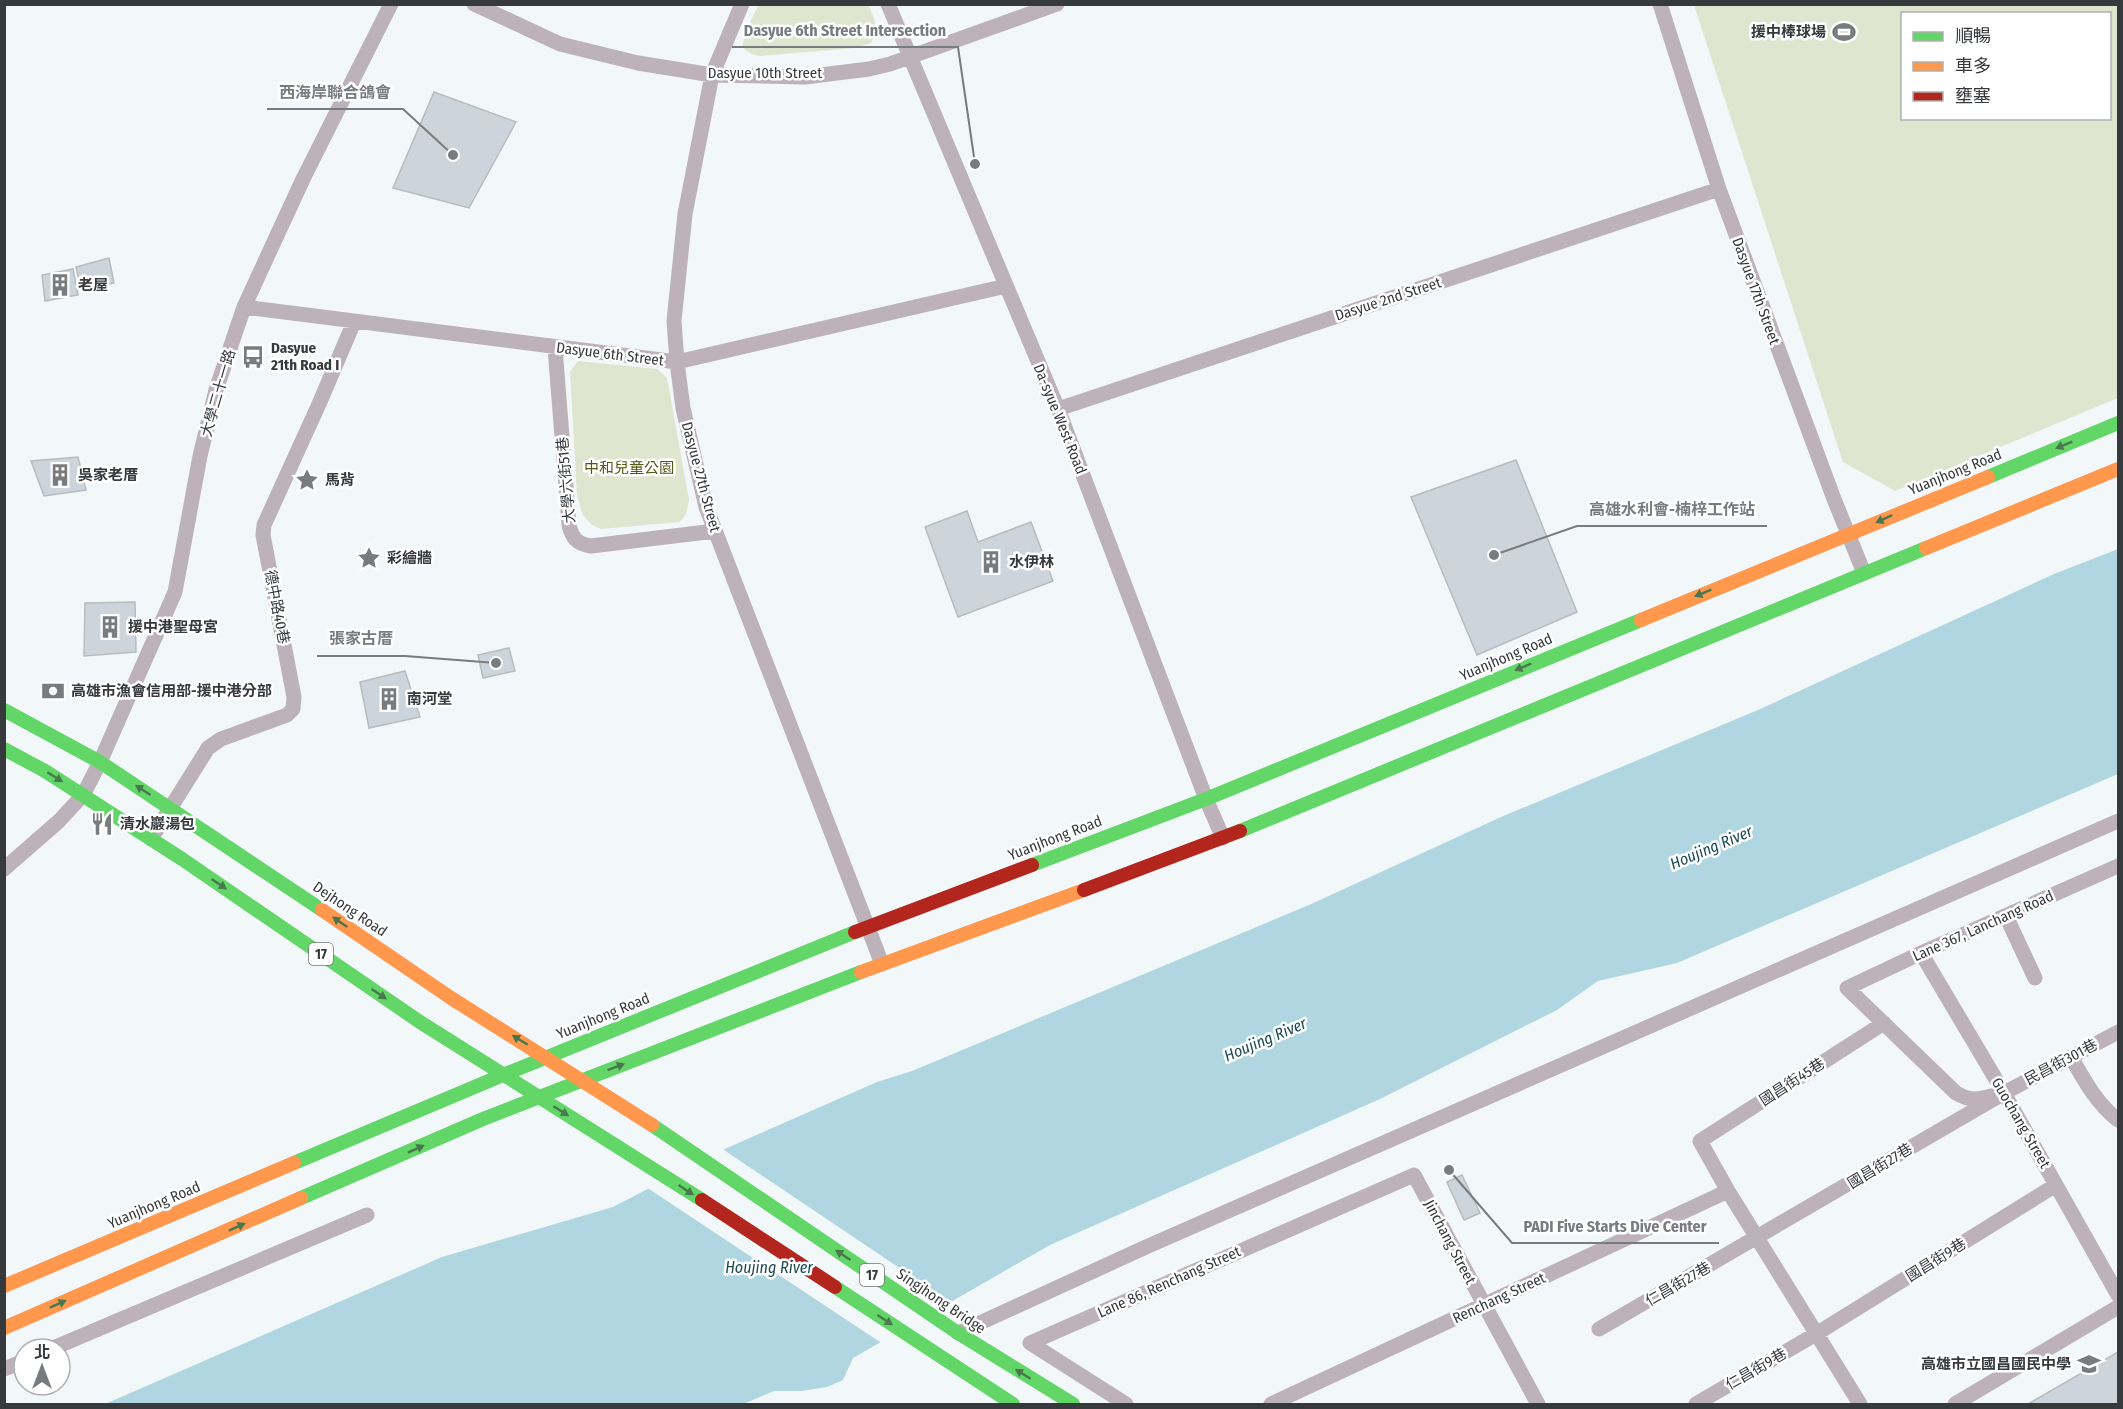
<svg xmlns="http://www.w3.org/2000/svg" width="2123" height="1409" font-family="'Fira Sans Condensed','Noto Sans TC',sans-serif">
  <rect width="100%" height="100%" fill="#f2f7fa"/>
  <path fill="#e0e5cf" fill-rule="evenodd" d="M 759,4 L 868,5 C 875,19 879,28 871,43 L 855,48 L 760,56 L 751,54 L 742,47 L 747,28 Z
    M 1694,5 L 2118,5 L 2118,398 L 1895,491 L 1843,462 ZM 1902,14 L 2110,14 L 2110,118 L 1902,118 Z
    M 578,361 L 657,369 L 667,378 L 689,500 L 686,514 L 680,522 L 601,529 L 592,525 L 583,515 L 577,495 L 570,372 Z"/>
  <path fill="#b0d7e1" d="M 2118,549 L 2118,774 L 1677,963 L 1598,981 L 1557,1010 L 1380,1099 L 1050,1245 L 853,1358 L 843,1380 L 827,1387 L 801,1391 L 774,1391 L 743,1404 L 105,1404 L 442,1257 L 613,1207 L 727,1148 L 877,1082 L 912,1071 L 1309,905 L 1501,817 L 1758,710 L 2054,574 Z"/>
  <path fill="#f2f7fa" d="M 721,1148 L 953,1304 L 883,1344 L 646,1187 Z"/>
  <path fill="#ccd5dc" stroke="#b8bcbf" stroke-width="1.5" d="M 434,92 L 516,122 L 469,208 L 393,188 Z
    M 109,258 L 114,283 L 81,290 L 76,267 Z
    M 73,269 L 78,295 L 45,301 L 42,275 Z
    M 78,457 L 86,490 L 44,496 L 31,461 Z
    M 1516,460 L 1577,612 L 1477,655 L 1411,497 Z
    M 967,511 L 978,542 L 1031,522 L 1053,581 L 958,617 L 925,527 Z
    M 135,602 L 136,652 L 84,656 L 85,603 Z
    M 509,648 L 515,671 L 483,678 L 478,655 Z
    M 405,671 L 420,717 L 369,728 L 360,682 Z
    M 1462,1175 L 1480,1213 L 1464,1220 L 1447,1182 Z
    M 2118,1352 L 2118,1404 L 2028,1404 Z"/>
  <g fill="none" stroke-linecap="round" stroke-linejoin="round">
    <path stroke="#bdb2b9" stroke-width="15" d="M 474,4 L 560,44 L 638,63 L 712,75 L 805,77 L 869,69 L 890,64 L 1057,4
      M 742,4 L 712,75 L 685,214 L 674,321 L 677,362 L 683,408 L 706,507 L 882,964
      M 888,4 L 1058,409 L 1206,799 L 1223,838
      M 1660,4 L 1719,189 L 1834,499 L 1864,573
      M 244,307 L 677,362 L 1006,286
      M 555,348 L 569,525 C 572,538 577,544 591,546 L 715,531
      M 1058,409 L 1719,189
      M 151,839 L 208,748 L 221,739 L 287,715 L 293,709 L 294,697 L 263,535 L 264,525 L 319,404 L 354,322
      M 4,869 L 59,821 L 83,795 L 100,762 L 175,592 L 200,456 L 216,390 L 244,307 L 303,179 L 391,4
      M 2006,916 L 2035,978
      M 1921,953 L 2004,1093 L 2118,1295
      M 2071,1057 C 2084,1080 2097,1104 2118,1120
      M 1991,1096 C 1977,1100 1970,1101 1956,1093 L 1847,988 L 1921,953 L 2118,866
      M 1599,1329 L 2004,1093 L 2118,1032
      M 958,1333 L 1146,1247 L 2118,821
      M 51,1349 L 367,1215
      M 4,1369 L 24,1361
      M 1126,1404 L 1030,1343 L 1414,1175 L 1538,1404
      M 1271,1404 L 1728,1191
      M 1696,1404 L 1816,1334 L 2056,1185
      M 1860,1404 L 1728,1191 L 1700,1141 L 1884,1023
      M 1955,1404 L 2118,1307"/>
    <path stroke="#63d668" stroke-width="14" d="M 1988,477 L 2118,423
      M 4,710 L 100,762 L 322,910
      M 4,749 L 45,771 L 182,859 L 420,1022 L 702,1200
      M 1240,831 L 1926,548
      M 1032,865 L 1206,799 L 1641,620
      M 652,1125 L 958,1333 L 1073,1404
      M 294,1163 L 503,1075 L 855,932
      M 301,1198 L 483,1119 L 861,972
      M 835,1287 L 1013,1404"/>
    <path stroke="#ff974d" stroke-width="14" d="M 1926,548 L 2118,469
      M 1641,620 L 1988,477
      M 322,910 L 451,998 L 652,1125
      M 861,972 L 1084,890
      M 4,1286 L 294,1163
      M 4,1328 L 301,1198"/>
    <path stroke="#b3261e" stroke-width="14" d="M 1084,890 L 1240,831
      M 855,932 L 1032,865
      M 702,1200 L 835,1287"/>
  </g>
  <defs><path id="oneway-solid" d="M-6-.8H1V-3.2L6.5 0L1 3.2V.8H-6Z" transform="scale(1.5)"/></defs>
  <g fill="#49784e">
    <use href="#oneway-solid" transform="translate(2064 445) rotate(158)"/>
    <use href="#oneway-solid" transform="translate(1884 519) rotate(155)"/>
    <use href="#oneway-solid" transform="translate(1703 593) rotate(158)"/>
    <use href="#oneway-solid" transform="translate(1523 667) rotate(157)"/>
    <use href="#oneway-solid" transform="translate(55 777) rotate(32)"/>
    <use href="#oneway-solid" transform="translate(143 790) rotate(-147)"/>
    <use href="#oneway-solid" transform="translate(219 884) rotate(34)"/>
    <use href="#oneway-solid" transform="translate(340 922) rotate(-146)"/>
    <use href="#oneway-solid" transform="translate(379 994) rotate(34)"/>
    <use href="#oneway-solid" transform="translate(520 1040) rotate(-149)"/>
    <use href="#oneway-solid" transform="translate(616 1067) rotate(-21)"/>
    <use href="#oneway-solid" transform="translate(561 1111) rotate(32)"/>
    <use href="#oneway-solid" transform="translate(416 1149) rotate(-24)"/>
    <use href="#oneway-solid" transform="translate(686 1190) rotate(33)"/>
    <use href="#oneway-solid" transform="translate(237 1227) rotate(-24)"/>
    <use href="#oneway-solid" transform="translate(843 1255) rotate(-146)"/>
    <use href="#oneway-solid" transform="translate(58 1304) rotate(-24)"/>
    <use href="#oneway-solid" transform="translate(885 1320) rotate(33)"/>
    <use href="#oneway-solid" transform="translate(1023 1374) rotate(-148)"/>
  </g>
  <defs>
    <g id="stadium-bare" transform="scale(1.8)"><path d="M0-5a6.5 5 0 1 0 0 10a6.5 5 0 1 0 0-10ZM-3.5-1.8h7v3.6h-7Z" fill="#787c7f" stroke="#fff" stroke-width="2.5" paint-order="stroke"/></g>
    <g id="building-bare" transform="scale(1.8)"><path d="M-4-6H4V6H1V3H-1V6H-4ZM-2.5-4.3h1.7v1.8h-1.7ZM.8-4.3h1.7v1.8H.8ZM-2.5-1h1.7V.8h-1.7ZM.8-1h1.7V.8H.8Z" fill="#787c7f" stroke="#fff" stroke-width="2.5" paint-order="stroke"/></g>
    <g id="bus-bare" transform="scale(1.8)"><path d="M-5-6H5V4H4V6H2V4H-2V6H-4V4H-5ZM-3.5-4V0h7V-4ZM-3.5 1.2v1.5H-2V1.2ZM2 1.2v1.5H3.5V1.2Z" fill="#787c7f" stroke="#fff" stroke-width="2.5" paint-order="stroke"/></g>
    <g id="sight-bare" transform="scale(1.8)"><path d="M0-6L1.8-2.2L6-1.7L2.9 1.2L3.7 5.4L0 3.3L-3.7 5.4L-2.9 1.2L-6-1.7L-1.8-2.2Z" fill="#787c7f" stroke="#fff" stroke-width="2.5" paint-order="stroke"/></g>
    <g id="bank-bare" transform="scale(1.8)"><path d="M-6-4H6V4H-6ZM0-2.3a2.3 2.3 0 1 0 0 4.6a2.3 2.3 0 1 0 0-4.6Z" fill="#787c7f" stroke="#fff" stroke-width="2.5" paint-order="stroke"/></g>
    <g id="restaurant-bare" transform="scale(1.8)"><path d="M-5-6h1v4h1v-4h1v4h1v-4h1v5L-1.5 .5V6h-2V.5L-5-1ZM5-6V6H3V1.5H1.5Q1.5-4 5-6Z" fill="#787c7f" stroke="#fff" stroke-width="2.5" paint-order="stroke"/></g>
    <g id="school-bare" transform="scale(1.8)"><path d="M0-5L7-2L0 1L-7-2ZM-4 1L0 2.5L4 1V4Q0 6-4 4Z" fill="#787c7f" stroke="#fff" stroke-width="2.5" paint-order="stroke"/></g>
  </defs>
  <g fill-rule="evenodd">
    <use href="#stadium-bare" x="1844" y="32"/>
    <use href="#building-bare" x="60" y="285"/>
    <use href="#bus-bare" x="253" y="357"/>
    <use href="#building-bare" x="60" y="475"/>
    <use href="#sight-bare" x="307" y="480"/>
    <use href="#sight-bare" x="369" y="558"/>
    <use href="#building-bare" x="991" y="562"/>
    <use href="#building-bare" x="110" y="627"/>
    <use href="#bank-bare" x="53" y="691"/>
    <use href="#building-bare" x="389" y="699"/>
    <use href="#restaurant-bare" x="102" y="824"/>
    <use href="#school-bare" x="2089" y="1364"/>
  </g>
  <g text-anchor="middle" stroke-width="5" stroke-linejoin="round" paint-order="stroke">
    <g fill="#fff" stroke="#737577" stroke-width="1.5">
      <rect x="309" y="943" width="24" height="22" rx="4.5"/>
      <rect x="860" y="1264" width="24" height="22" rx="4.5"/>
    </g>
    <g font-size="14" font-weight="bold" fill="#373a3d">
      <text x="321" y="959">17</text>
      <text x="872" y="1280">17</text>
    </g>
    <g font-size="15" font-weight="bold" fill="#373a3d" stroke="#fff" text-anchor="start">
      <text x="1826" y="37" text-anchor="end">援中棒球場</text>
      <text x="78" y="290">老屋</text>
      <text x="271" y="353">Dasyue<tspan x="271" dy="17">21th Road I</tspan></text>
      <text x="78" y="480">吳家老厝</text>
      <text x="325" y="485">馬背</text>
      <text x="387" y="563">彩繪牆</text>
      <text x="1009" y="567">水伊林</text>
      <text x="128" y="632">援中港聖母宮</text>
      <text x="71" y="696">高雄市漁會信用部-援中港分部</text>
      <text x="407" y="704">南河堂</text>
      <text x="120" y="829">清水巖湯包</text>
      <text x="2071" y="1369" text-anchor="end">高雄市立國昌國民中學</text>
    </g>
    <g font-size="15" fill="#373a3d" stroke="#fff">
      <text x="765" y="78">Dasyue 10th Street</text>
      <text transform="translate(1756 291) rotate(70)" y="5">Dasyue 17th Street</text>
      <text transform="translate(1388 299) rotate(-18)" y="5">Dasyue 2nd Street</text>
      <text transform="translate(610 354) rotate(7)" y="5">Dasyue 6th Street</text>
      <text transform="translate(218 393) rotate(-74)" y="5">大學二十一路</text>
      <text transform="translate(1060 419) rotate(68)" y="5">Da-syue West Road</text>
      <text transform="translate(1955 472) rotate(-22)" y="5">Yuanjhong Road</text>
      <text transform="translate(701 477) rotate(75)" y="5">Dasyue 27th Street</text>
      <text transform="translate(566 480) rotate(-95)" y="5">大學六街51巷</text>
      <text transform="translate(277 607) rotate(79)" y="5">德中路40巷</text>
      <text transform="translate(1506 657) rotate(-23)" y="5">Yuanjhong Road</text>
      <text transform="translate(1055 838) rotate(-21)" y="5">Yuanjhong Road</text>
      <text transform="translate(350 909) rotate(34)" y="5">Dejhong Road</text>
      <text transform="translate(1983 926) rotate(-24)" y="5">Lane 367, Lanchang Road</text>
      <text transform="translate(603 1016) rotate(-22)" y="5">Yuanjhong Road</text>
      <text transform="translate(2061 1062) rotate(-28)" y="5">民昌街301巷</text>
      <text transform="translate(1792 1082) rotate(-33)" y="5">國昌街45巷</text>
      <text transform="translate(2021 1123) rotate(60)" y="5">Guochang Street</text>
      <text transform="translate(1880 1166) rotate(-31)" y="5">國昌街27巷</text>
      <text transform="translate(154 1205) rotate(-23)" y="5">Yuanjhong Road</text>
      <text transform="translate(1450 1242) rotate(62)" y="5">Jinchang Street</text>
      <text transform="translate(1936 1260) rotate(-32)" y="5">國昌街9巷</text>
      <text transform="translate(1169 1282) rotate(-24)" y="5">Lane 86, Renchang Street</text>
      <text transform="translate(1678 1284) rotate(-30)" y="5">仁昌街27巷</text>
      <text transform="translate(1499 1298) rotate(-25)" y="5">Renchang Street</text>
      <text transform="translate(941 1301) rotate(34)" y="5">Singjhong Bridge</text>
      <text transform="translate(1756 1369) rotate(-30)" y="5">仁昌街9巷</text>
    </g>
    <g font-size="15" fill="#545814" stroke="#fff">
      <text x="629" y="473">中和兒童公園</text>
    </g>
    <g font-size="16" font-style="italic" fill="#1b4a54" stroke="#fff">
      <text transform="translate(1711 847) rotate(-23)" y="6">Houjing River</text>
      <text transform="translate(1265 1039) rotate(-23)" y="6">Houjing River</text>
      <text x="769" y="1273">Houjing River</text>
    </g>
  </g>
  <path fill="none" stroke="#787c7f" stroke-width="2" d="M975 164L958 47H732M453 155L403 109H267M1494 555L1577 526H1767M496 663L405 656H317M1449 1170L1512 1243H1719"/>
  <g fill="#787c7f" stroke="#fff" stroke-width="2">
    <circle cx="975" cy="164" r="6"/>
    <circle cx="453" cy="155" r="6"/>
    <circle cx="1494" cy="555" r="6"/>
    <circle cx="496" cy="663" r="6"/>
    <circle cx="1449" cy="1170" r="6"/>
  </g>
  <g font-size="16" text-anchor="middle" font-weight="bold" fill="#787c7f" stroke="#fff" stroke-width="5" stroke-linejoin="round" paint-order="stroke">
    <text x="845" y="36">Dasyue 6th Street Intersection</text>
    <text x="335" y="98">西海岸聯合鴿會</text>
    <text x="1672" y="515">高雄水利會-楠梓工作站</text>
    <text x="361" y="644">張家古厝</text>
    <text x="1615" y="1232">PADI Five Starts Dive Center</text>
  </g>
  <rect width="2123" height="1409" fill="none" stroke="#373a3d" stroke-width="12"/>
  <rect x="1901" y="12" width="210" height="108" fill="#ffffff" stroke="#afb0b1" stroke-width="1.5"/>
  <rect x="1913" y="32" width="30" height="9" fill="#63d668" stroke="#afb0b1" stroke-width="1.5"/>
  <text x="1955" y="42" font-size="18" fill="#373a3d">順暢</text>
  <rect x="1913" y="62" width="30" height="9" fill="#ff974d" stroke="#afb0b1" stroke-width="1.5"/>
  <text x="1955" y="72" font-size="18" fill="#373a3d">車多</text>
  <rect x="1913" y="92" width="30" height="9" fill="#b3261e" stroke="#afb0b1" stroke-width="1.5"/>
  <text x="1955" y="102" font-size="18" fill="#373a3d">壅塞</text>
  <g transform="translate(42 1367)"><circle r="28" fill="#ffffff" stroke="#afb0b1" stroke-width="1.5"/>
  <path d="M0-4.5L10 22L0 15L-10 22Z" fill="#787c7f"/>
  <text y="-9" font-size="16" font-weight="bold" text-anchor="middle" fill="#373a3d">北</text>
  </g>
</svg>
